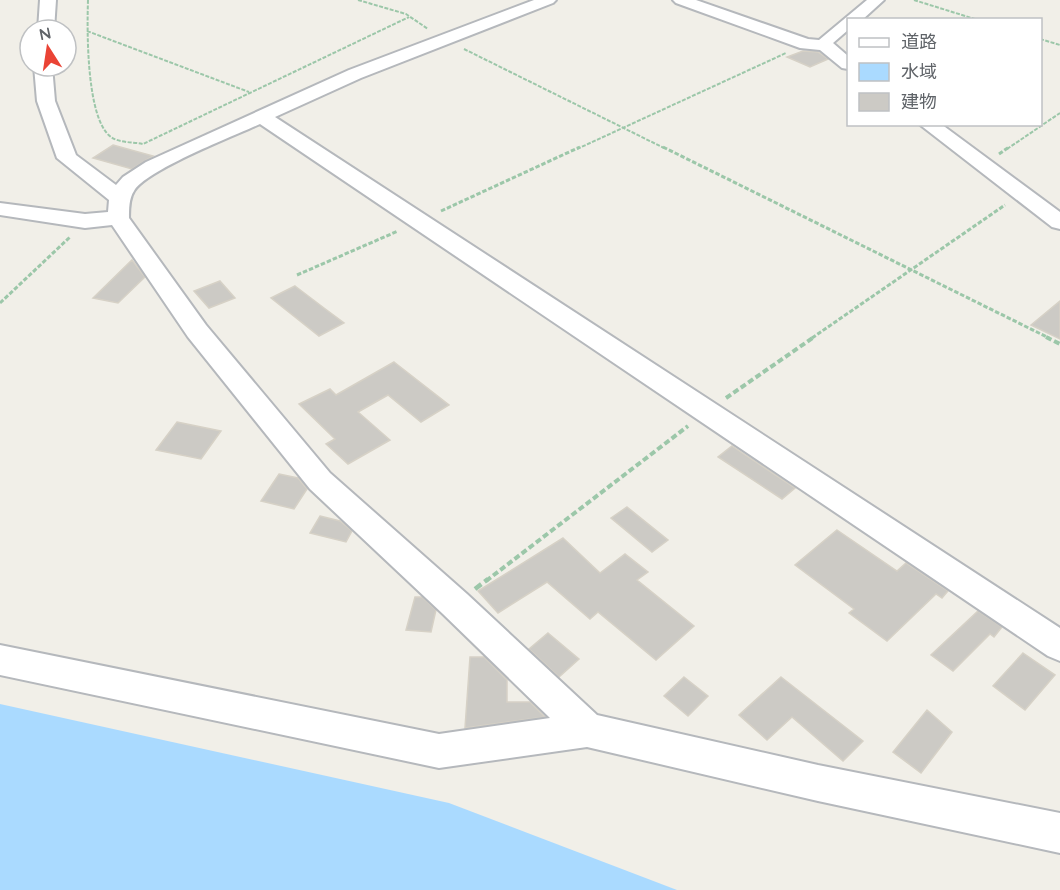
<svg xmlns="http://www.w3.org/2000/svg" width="1060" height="890" font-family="Quicksand,'Noto Sans JP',sans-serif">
  <rect width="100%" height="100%" fill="#f1efe8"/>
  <path fill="#aadaff" d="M 0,704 L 449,803 L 677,890 L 0,890 Z"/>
  <path fill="#cccac5" stroke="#d6d1c6" stroke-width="1.5" d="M 803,51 L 818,52 L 828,59 L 810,67 L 787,57 Z
    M 113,145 L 153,156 L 132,169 L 93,158 Z
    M 132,260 L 145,277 L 118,303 L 93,298 Z
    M 220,281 L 235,298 L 209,308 L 194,291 Z
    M 295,286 L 324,308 L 344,323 L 319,336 L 271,298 Z
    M 1060,301 L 1060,339 L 1031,325 Z
    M 394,362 L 449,405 L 421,422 L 388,395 L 358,412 L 390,440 L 348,464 L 326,444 L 335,439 L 299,404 L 330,389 L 336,395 Z
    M 177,422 L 221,431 L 201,459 L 156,450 Z
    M 732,446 L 795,488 L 782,499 L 718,457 Z
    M 279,474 L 298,478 L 307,489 L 294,509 L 261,501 Z
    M 627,507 L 668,540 L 652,552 L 611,518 Z
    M 320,516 L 340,521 L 352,531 L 346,542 L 310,533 Z
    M 837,530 L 897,571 L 906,563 L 948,591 L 942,598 L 936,594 L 887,641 L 849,613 L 854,609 L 795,565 Z
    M 563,538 L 600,573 L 625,554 L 648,572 L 637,580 L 694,626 L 656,660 L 598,612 L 590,619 L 547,582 L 498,613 L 478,591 Z
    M 415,597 L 422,597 L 436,610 L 431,632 L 406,630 Z
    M 978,611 L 1002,627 L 994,637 L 990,634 L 953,671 L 931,655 Z
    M 548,633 L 579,659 L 559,677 L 529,649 Z
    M 1023,653 L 1055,675 L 1025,710 L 993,686 Z
    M 470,657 L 484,657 L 507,680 L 507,702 L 530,702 L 545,717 L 465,728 Z
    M 684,677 L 708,696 L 688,716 L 664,696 Z
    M 781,677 L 863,741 L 843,761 L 792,717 L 767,740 L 739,715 Z
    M 927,710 L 952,732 L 921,773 L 893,752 Z"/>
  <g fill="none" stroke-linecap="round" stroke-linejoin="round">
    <g stroke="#b5b8bc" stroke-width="4">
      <path id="minor" d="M 40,0 L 56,0 L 54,30 L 38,30 Z
        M 534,0 L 556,0 L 553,3 L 361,78 L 275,117 L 1060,628 L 1060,661 L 1048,656 L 260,124 C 234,136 146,170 134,191 C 129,198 129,209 129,218 L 206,325 L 330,473 L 467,594 L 597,715 L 818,765 L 1060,813 L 1060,853 L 818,801 L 587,747 L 439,768 L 0,675 L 0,645 L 439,734 L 550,718 L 443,614 L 310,489 L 188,337 L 112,225 L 85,228 L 0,215 L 0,203 L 85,214 L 108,212 L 109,200 L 57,158 L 37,101 L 34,66 L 52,66 L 55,101 L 76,155 L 116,185 L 123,177 L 146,162 L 349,70 Z
        M 673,0 L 696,0 L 808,39 L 819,40 L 867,0 L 884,0 L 862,20 L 848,20 L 848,30 L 833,43 L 848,56 L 848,69 L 842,68 L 820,50 L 800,48 L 676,3 Z
        M 919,124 L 941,124 L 1060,212 L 1060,229 L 1052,227 Z"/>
    </g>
    <path stroke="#9cc7a9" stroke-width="2" stroke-dasharray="4 1.5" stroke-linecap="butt" d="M 88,0 C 87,29 86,119 111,137 C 119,143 134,142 143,144 L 409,17
      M 358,0 L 406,14 L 428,29
      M 914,0 L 978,20
      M 87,31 L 249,92
      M 1040,39 L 1060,45
      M 464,49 L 666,149
      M 577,149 L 786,53
      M 1007,149 L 1060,113"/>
    <path stroke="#9cc7a9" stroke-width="3" stroke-dasharray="4.5 2" stroke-linecap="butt" d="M 663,147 L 1049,338
      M 999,154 L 1009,147
      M 441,211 L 580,147
      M 297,275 L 398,231
      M 0,303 L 70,237
      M 812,338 L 1005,205"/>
    <path stroke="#9cc7a9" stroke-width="4" stroke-dasharray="6 3" stroke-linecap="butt" d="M 1046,337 L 1060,344
      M 726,398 L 814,337
      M 486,581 L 688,426"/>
    <path stroke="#9cc7a9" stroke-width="4.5" stroke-dasharray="8 4" stroke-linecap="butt" d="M 475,589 L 488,579"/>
    <use href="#minor" fill="#fff" fill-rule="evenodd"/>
  </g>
  <rect x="847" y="18" width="195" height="108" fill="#ffffff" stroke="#bfc1c3" stroke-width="1.5"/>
  <rect x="859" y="38" width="30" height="9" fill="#ffffff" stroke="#bfc1c3" stroke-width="1.5"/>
  <text x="901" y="48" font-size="18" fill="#5f6368">道路</text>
  <rect x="859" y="63" width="30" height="18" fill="#aadaff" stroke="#bfc1c3" stroke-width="1.5"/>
  <text x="901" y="78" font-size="18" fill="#5f6368">水域</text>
  <rect x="859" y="93" width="30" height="18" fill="#cccac5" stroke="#bfc1c3" stroke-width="1.5"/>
  <text x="901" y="108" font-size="18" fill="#5f6368">建物</text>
  <g transform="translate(48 48) rotate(348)"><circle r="28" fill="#ffffff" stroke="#bfc1c3" stroke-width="1.5"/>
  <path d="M0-4.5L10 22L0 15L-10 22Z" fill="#ea4335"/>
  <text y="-9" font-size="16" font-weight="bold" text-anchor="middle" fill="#5f6368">N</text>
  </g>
</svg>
